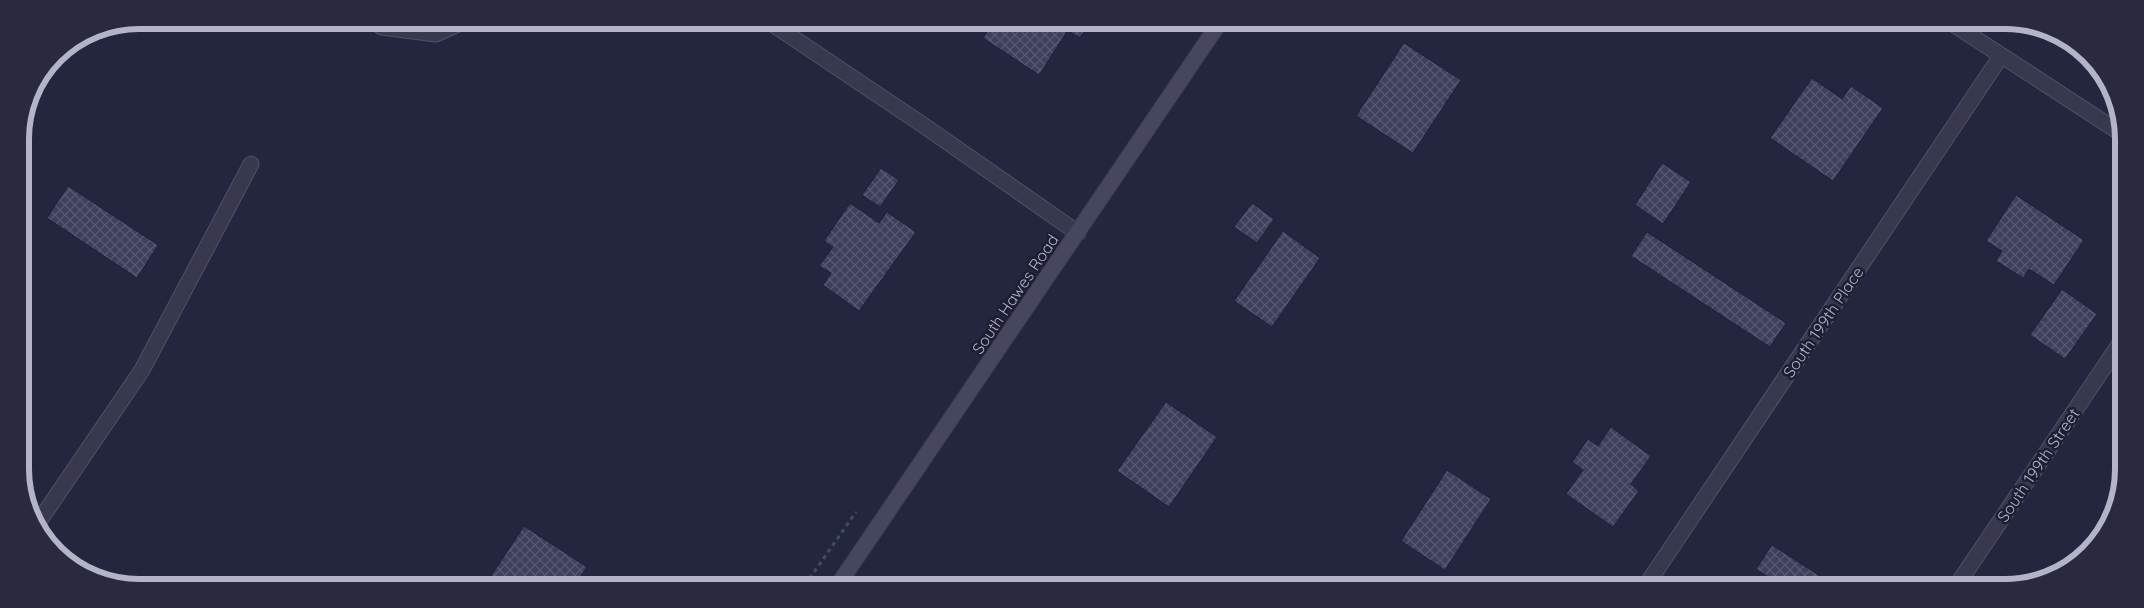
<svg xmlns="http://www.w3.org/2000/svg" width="2144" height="608" font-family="Quicksand,sans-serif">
  <defs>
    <pattern id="building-cross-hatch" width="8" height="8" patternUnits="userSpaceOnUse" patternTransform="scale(1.25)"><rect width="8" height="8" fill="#3e3f5c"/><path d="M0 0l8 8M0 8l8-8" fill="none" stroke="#585872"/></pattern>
  </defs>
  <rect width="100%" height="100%" fill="#24253e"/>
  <path fill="url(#building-cross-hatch)" stroke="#1f2035" d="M 994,22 L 1091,22 L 1080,38 L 1068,30 L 1039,75 L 983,38 Z
    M 1404,43 L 1461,80 L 1413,153 L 1356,116 Z
    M 1812,78 L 1842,99 L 1851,86 L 1883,108 L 1833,181 L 1770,138 Z
    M 1662,163 L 1691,182 L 1663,224 L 1635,205 Z
    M 881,168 L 899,180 L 880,207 L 862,195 Z
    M 68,186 L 158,245 L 137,278 L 47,218 Z
    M 2016,195 L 2084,240 L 2054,285 L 2029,269 L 2023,278 L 1996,261 L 2002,251 L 1986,241 Z
    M 850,203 L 879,223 L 887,212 L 916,232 L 859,311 L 823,285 L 831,273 L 819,266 L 833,247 L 824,241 Z
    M 1252,203 L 1274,219 L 1257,243 L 1234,227 Z
    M 1283,231 L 1320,258 L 1272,327 L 1234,301 Z
    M 1647,232 L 1786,323 L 1770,347 L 1631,256 Z
    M 2062,289 L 2097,314 L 2065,359 L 2030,335 Z
    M 1166,402 L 1217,437 L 1169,507 L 1117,471 Z
    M 1611,427 L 1651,456 L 1631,484 L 1639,491 L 1613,527 L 1566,494 L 1583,470 L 1572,462 L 1588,439 L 1598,446 Z
    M 1447,470 L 1491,499 L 1445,570 L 1401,541 Z
    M 524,526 L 587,567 L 575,585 L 504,585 L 491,576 Z
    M 1772,545 L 1837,587 L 1760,587 L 1767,576 L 1756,569 Z"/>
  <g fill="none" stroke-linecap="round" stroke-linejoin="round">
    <g stroke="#505166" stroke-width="17">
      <path id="service" d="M 371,20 L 382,27 L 436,34 L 465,21
        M 768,21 L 923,125 L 1078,233
        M 38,523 L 142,370 L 251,164"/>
    </g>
    <g stroke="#505166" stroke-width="17">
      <path id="minor" d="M 1953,24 L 2122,134
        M 1645,587 L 2001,56
        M 1955,588 L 2121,342"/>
    </g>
    <g stroke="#3e3f54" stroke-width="17">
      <path id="secondary" d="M 838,585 L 1220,22"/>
    </g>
    <path stroke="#414e59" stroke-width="3" stroke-dasharray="4 4" stroke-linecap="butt" d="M 805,585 L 856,512"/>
    <use href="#service" stroke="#38394e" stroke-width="15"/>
    <use href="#minor" stroke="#38394e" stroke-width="15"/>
    <use href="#secondary" stroke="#474661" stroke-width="15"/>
  </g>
  <g text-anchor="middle" stroke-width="5" stroke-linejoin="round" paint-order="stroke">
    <g font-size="16" fill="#b4b4c9" stroke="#1d1e33">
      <text transform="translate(1015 294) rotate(-56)" y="6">South Hawes Road</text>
      <text transform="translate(1823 322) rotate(-56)" y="6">South 199th Place</text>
      <text transform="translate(2038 465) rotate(-56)" y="6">South 199th Street</text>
    </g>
  </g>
  <path d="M0 0H2144V608H0ZM139 29H2005A110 110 0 0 1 2115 139V469A110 110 0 0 1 2005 579H139A110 110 0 0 1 29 469V139A110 110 0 0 1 139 29Z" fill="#292a3f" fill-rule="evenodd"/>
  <path fill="none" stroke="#b4b4c9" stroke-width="6" d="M139 29H2005A110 110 0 0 1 2115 139V469A110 110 0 0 1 2005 579H139A110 110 0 0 1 29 469V139A110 110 0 0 1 139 29Z"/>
</svg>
